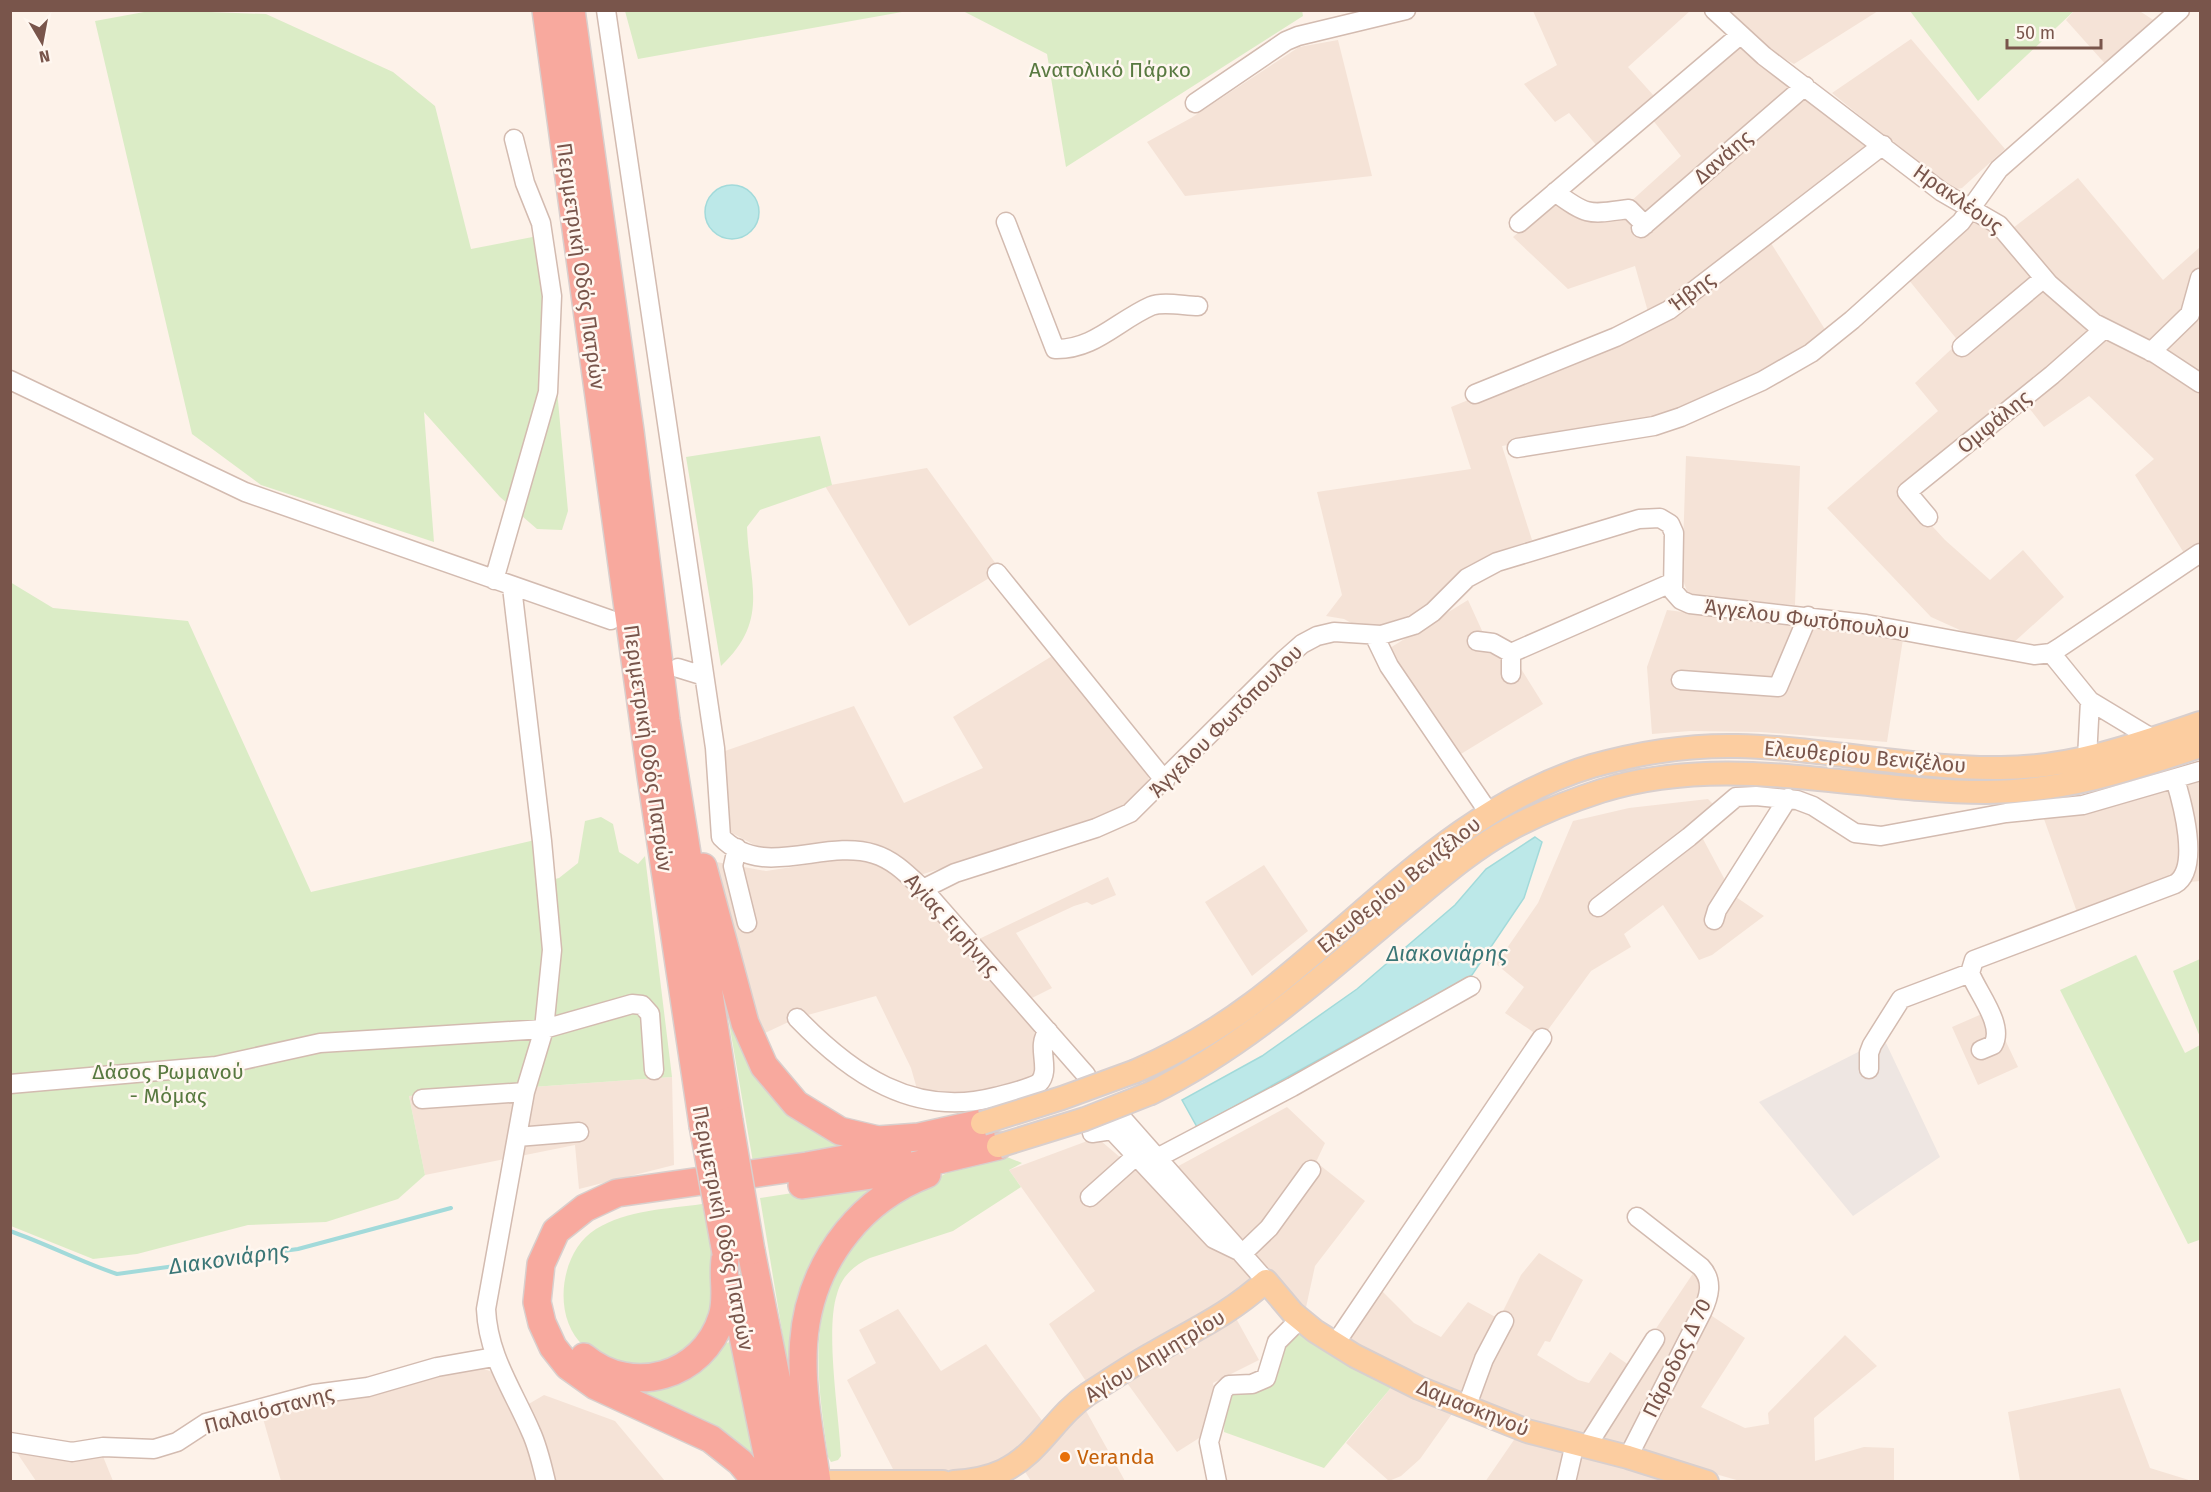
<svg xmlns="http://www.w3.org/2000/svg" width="2211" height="1492" font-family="'Fira Sans',sans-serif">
  <rect width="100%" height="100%" fill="#fdf2e9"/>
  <path fill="#f5e3d7" d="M 2138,10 L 2158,23 L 2108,67 L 2066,20 L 2074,11 Z
    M 1533,11 L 1690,11 L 1628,67 L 1654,96 L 1597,146 L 1569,113 L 1555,122 L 1524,84 L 1557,65 Z
    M 1726,11 L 1878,11 L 1794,64 L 1762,46 Z
    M 1911,39 L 2005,149 L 1962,188 L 1956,189 L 1942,183 L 1832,93 Z
    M 1338,40 L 1372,176 L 1185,196 L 1147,142 L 1191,118 L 1299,47 Z
    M 1738,46 L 1873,148 L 1764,232 L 1826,331 L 1789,359 L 1680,414 L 1502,446 L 1532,540 L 1493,553 L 1467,566 L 1417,613 L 1374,627 L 1357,626 L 1344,619 L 1326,616 L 1342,595 L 1317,492 L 1471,469 L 1451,407 L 1652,326 L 1635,266 L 1568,289 L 1513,237 L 1556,200 L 1576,215 L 1629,203 L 1681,156 L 1652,119 Z
    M 2078,178 L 2163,280 L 2200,247 L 2200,377 L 2126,335 L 2073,299 L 2013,228 Z
    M 1973,218 L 2011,248 L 2082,325 L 2106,340 L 2152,361 L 2200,392 L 2200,542 L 2184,553 L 2135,475 L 2154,459 L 2089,396 L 2044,427 L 2018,394 L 1900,491 L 1945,540 L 1990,580 L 2023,550 L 2064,597 L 2012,644 L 1971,635 L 1931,617 L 1827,508 L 1938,411 L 1915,383 L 1959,342 L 1908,279 Z
    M 1686,456 L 1800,466 L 1795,605 L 1689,596 L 1682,578 Z
    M 927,468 L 1001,571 L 909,626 L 825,486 Z
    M 1468,600 L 1489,646 L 1518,664 L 1543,704 L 1456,757 L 1385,651 Z
    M 1667,610 L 1903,639 L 1887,742 L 1761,732 L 1690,731 L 1652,734 L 1647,667 Z
    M 1057,653 L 1147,763 L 1149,782 L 1129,803 L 1084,824 L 920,875 L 875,844 L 762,849 L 730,832 L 726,827 L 725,751 L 854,706 L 904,803 L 983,768 L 953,717 Z
    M 2200,779 L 2200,881 L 2190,882 L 2189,877 L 2078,915 L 2044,819 L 2111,807 Z
    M 1708,799 L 1715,806 L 1695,824 L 1733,895 L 1764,916 L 1712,955 L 1699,960 L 1663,905 L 1624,934 L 1631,947 L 1591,971 L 1542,1038 L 1505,1013 L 1524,987 L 1496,964 L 1538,903 L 1573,821 L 1629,808 Z
    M 851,858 L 869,861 L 885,868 L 910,887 L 1034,1029 L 1038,1075 L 988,1094 L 919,1096 L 911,1068 L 876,996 L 797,1018 L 765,1033 L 756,1016 L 711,861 L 766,871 Z
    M 1264,865 L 1308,931 L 1252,976 L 1205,902 Z
    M 1108,877 L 1116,895 L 1092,905 L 1087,902 L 1074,906 L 1016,933 L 1052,988 L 1030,999 L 979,939 Z
    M 1991,1010 L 2018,1067 L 1978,1085 L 1952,1027 Z
    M 672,1077 L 674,1165 L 579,1189 L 575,1145 L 425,1175 L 409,1096 Z
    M 1287,1107 L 1325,1143 L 1316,1162 L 1365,1201 L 1315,1266 L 1305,1312 L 1268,1269 L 1227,1302 L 1259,1360 L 1213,1383 L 1215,1397 L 1204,1435 L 1177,1452 L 1117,1369 L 1085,1409 L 1125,1481 L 1031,1481 L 1014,1455 L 990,1468 L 962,1475 L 894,1471 L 847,1380 L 876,1363 L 859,1330 L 898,1309 L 941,1371 L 986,1344 L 1054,1437 L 1087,1383 L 1049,1324 L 1095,1291 L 1009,1170 L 1090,1140 L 1101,1141 L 1149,1182 Z
    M 1539,1253 L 1583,1280 L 1550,1342 L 1545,1341 L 1537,1355 L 1578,1380 L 1589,1383 L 1610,1352 L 1639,1372 L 1653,1333 L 1696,1269 L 1705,1293 L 1627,1447 L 1499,1412 L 1343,1341 L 1378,1287 L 1414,1323 L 1441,1337 L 1468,1302 L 1499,1319 L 1521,1275 Z
    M 1706,1312 L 1745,1338 L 1701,1407 L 1745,1428 L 1769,1424 L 1768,1413 L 1845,1335 L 1877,1366 L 1814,1418 L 1815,1461 L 1864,1447 L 1894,1448 L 1894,1481 L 1740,1481 L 1642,1453 L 1641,1445 Z
    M 479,1367 L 495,1373 L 515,1412 L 544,1395 L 615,1421 L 665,1481 L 281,1481 L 262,1415 L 459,1369 Z
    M 1394,1384 L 1454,1411 L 1420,1459 L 1401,1476 L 1389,1481 L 1346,1443 Z
    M 2120,1388 L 2150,1468 L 2192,1481 L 2020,1481 L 2008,1412 Z
    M 1516,1437 L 1678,1482 L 1485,1482 Z
    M 13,1447 L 102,1454 L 113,1481 L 36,1481 Z"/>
  <path fill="#eee6e2" d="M 1884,1039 L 1940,1157 L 1853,1216 L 1759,1102 Z"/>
  <path fill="#dbecc6" d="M 155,10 L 266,14 L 393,72 L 435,106 L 471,249 L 543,235 L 568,511 L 562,530 L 537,529 L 500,497 L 424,412 L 434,542 L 261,485 L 192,434 L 95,21 Z
    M 1302,10 L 1303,16 L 1066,167 L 1047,54 L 963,11 L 902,12 L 638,59 L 625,11 Z
    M 1910,11 L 2074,11 L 1978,101 Z
    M 820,436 L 832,485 L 760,510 L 747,527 C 749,584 770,620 721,666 L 686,457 Z
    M 10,582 L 53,608 L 188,621 L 311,892 L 535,840 L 539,883 L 559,878 L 578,863 L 585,821 L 601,817 L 613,824 L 619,852 L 638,864 L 645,856 L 672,1077 L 409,1096 L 425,1175 L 398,1199 L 326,1222 L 248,1225 L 137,1254 L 93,1259 L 11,1226 Z
    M 715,941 L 749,1056 L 864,1145 L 754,1168 Z
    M 2136,955 L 2185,1053 L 2200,1045 L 2200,1222 L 2199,1240 L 2188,1244 L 2060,990 Z
    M 2200,959 L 2200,1037 L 2173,971 Z
    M 1007,1157 L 1022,1163 L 1009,1170 L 1021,1187 L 953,1231 L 870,1258 C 853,1266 842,1276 837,1294 C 825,1331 839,1414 841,1456 L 838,1460 L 831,1462 L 828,1457 C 818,1384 805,1308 852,1245 C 857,1238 862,1229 868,1223 C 879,1213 894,1205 906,1197 C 937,1176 969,1159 1007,1157 Z
    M 902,1176 L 829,1237 L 802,1452 L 760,1198 Z
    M 702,1204 L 718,1275 L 719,1304 L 686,1356 C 675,1359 648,1371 638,1370 C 632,1369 623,1363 617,1361 C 607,1357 592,1353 584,1346 C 551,1317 560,1251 596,1229 C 627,1210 667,1209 702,1204 Z
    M 1303,1328 L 1394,1384 L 1324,1468 L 1224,1432 L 1225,1403 L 1228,1393 L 1251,1388 L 1283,1345 Z
    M 732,1341 L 758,1472 L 616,1384 Z"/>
  <path fill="#bce8e8" stroke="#a2dada" stroke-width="1.5" d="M705 212a27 27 0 1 1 54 0a27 27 0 1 1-54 0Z
    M 1535,837 L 1542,842 L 1524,898 L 1472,975 L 1197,1127 L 1182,1100 L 1262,1056 L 1357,989 L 1455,905 L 1486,869 Z"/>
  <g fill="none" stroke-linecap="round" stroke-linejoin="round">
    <path stroke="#a2dada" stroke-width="4" d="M 10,1231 C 47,1244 81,1262 117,1274 L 298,1249 L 451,1208"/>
    <g stroke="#d3bbb0" stroke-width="21">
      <path id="minor" d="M 606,10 L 715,748 L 721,837 C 763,881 824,838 874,854 C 894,860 908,875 923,889 L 1086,1075
        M 1714,10 L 1764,56 L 1942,192 L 1999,225 L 2049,284 L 2094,323 L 2156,354 L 2200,383
        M 1195,103 L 1286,41 L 1298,36 L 1406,10
        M 1555,192 C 1588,217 1590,214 1629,209 L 1645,225
        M 1006,222 L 1055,349 C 1094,350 1117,321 1151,306 C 1163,301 1185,306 1198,306
        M 1519,223 L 1740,35
        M 1641,228 L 1805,86
        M 1962,347 L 2044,278
        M 2151,352 L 2190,314 L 2200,278
        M 10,380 L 245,492 L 611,620
        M 1475,394 L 1616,337 L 1669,310 L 1883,145
        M 1517,448 L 1654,426 L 1681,417 L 1762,381 L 1811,353 L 1852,320 L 1961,222 L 1999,169 L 2180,10
        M 1928,517 L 1907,492 L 2052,375 L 2104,329
        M 997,573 L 1165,781
        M 494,580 L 548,392 L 552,296 L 541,223 L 525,183 L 514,139
        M 512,587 L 542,841 L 552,950 L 544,1029 L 525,1092 L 486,1309 C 488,1356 513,1390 531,1432 C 538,1447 542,1465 546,1482
        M 1374,635 L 1389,666 L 1489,813
        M 1477,641 L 1493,643 L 1511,653
        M 1511,653 L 1671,583
        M 2051,653 L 2090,701 L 2153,739
        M 678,668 L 704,676
        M 1511,674 L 1511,653
        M 1681,680 L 1778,687 L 1808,616
        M 2087,758 L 2090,701
        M 737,848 L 733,866 L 747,923
        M 923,889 L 955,873 L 1096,828 L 1130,813 L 1285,659 L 1302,644 L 1317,636 L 1334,632 L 1381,635 L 1414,625 L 1433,612 L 1467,578 L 1497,562 L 1639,519 L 1660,518 L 1670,524 L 1674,533 L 1673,591 L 1681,600 L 1690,604 L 1866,624 L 2034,655 L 2051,653 L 2059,648 L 2200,553
        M 1598,907 L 1689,837 L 1736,797 L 1756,796 L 1797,800 L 1813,806 L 1855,833 L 1881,836 L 2006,813 L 2083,805 L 2200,771
        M 1714,920 L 1717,910 L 1788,798
        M 797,1018 C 851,1074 914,1118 995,1097 C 1010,1093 1026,1090 1039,1083 C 1052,1069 1035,1047 1048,1031
        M 1981,1050 L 1993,1045 C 2005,1025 1977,992 1970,973 L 1974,960 L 2175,884 C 2201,869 2182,802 2175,779
        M 1869,1069 L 1869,1053 L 1872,1045 L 1901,999 L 1970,973
        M 10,1084 L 216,1066 L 320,1043 L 544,1029 L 632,1004 L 642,1005 L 650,1014 L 654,1070
        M 422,1099 L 525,1092
        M 1121,1117 L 1266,1281
        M 1092,1133 L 1112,1130 L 1214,1239 L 1243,1253 L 1269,1228 L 1311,1170
        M 517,1137 L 579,1132
        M 1157,1158 L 1292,1087 L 1471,986
        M 1090,1197 L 1136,1156
        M 1335,1344 L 1542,1038
        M 1466,1408 L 1484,1359 L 1504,1321
        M 10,1442 L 72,1452 L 103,1447 L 154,1449 L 177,1442 L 206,1423 L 314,1394 L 368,1387 L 437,1367 L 494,1357
        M 1587,1446 L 1655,1339
        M 1628,1457 L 1702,1312 C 1709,1297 1714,1281 1701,1267 L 1637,1217
        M 1217,1482 L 1209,1442 L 1223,1391 L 1229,1385 L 1252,1384 L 1266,1378 L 1277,1342 L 1300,1319
        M 1566,1482 L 1575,1443"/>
    </g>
    <g stroke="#d9cfcd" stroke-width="26">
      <path id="major" d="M 1136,1071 C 1177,1053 1217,1030 1253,1003 C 1363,920 1456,807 1592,766 C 1638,753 1689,745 1737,746 C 1826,748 1912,769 2001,768 C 2070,768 2136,745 2200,723
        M 1151,1093 C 1242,1048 1317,981 1394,916 C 1431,886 1467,852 1510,829 C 1538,814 1570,801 1601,791 C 1727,751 1858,792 1986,792 C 2061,792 2130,770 2200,746
        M 831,1482 L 943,1482
        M 954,1482 C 971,1481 988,1478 1003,1471 C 1040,1453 1055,1416 1088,1394 C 1110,1380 1132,1365 1154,1353 C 1197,1328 1228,1315 1266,1281 L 1293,1313 L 1315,1331 L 1355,1356 L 1419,1388 L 1527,1431 L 1628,1457 L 1707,1482"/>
    </g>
    <g stroke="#d9cfcd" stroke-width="30">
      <path id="highway" d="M 546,10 L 651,776 L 703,1125
        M 571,10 L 630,431 L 666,720 L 729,1121
        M 703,867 L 745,1023 L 764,1066 L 796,1104 L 840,1131 L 878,1140 L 919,1137 L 982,1123
        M 802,1185 L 879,1174 L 998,1146
        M 751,1251 L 797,1482
        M 733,1287 L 773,1482
        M 584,1357 C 632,1397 703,1377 722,1317 C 729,1296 721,1275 726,1253
        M 757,1482 L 740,1462 L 711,1439 L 596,1386 L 568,1366 L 553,1347 L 542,1323 L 537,1302 L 541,1264 L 556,1231 L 585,1208 L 617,1193 L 807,1166 L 898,1149
        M 817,1482 C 803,1391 784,1310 847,1232 C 868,1206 896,1186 927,1174"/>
    </g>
    <use href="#minor" stroke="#fff" stroke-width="18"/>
    <use href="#major" stroke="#fccda0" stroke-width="22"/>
    <use href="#highway" stroke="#f8a99e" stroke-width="27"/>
    <g stroke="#d9cfcd" stroke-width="26" stroke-linecap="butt">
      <path id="major-bridge" d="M 982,1123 L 1062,1098 L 1136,1071
        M 998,1146 L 1085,1119 L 1151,1093"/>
    </g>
    <g stroke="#d9cfcd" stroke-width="30" stroke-linecap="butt">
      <path id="highway-bridge" d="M 729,1121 L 751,1251
        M 703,1125 L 726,1253"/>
    </g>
    <use href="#major-bridge" stroke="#fccda0" stroke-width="22"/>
    <use href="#highway-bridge" stroke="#f8a99e" stroke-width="27"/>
  </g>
  <circle fill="#e8710a" stroke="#fff7f0" stroke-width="2" cx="1065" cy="1457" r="6"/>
  <g text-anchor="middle" stroke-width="5" stroke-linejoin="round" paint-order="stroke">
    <g font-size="21" fill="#587940" stroke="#fff7f0">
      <text x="1110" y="77">Ανατολικό Πάρκο</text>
      <text x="168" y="1079">Δάσος Ρωμανού<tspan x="168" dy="24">- Μόμας</tspan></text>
    </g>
    <g font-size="21" fill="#79554b" stroke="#fff7f0">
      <text transform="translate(1723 157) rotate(-41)" y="7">Δανάης</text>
      <text transform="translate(1958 199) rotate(35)" y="7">Ηρακλέους</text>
      <text transform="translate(581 266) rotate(82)" y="7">Περιμετρική Οδός Πατρών</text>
      <text transform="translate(1692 292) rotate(-37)" y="7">Ήβης</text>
      <text transform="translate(1994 422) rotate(-39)" y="7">Ομφάλης</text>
      <text transform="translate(1807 619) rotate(7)" y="7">Άγγελου Φωτόπουλου</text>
      <text transform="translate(1226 721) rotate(-45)" y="7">Άγγελου Φωτόπουλου</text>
      <text transform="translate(648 748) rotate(82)" y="7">Περιμετρική Οδός Πατρών</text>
      <text transform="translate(1865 757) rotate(5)" y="7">Ελευθερίου Βενιζέλου</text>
      <text transform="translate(1399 885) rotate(-39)" y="7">Ελευθερίου Βενιζέλου</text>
      <text transform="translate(952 925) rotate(48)" y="7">Αγίας Ειρήνης</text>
      <text transform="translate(723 1228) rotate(79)" y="7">Περιμετρική Οδός Πατρών</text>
      <text transform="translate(1155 1356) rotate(-31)" y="7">Αγίου Δημητρίου</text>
      <text transform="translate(1677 1358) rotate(-64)" y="7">Πάροδος Δ 70</text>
      <text transform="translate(1473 1408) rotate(22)" y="7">Δαμασκηνού</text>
      <text transform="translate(269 1410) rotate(-15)" y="7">Παλαιόστανης</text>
    </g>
    <g font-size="21" fill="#c56008" stroke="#fff7f0" text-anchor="start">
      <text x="1077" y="1464">Veranda</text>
    </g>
    <g font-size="22" font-style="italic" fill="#3a7676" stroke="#fff7f0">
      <text x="1447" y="961">Διακονιάρης</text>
      <text transform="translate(229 1258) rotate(-8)" y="8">Διακονιάρης</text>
    </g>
  </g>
  <rect width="2211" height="1492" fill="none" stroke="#79554b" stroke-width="24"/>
  <g transform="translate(42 42) rotate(170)" stroke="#fff7f0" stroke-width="4.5" paint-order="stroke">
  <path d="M0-4.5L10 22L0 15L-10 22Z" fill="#79554b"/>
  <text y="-9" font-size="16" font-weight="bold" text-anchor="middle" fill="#79554b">N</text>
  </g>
  <path d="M2007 39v9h94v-9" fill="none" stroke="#79554b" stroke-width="3"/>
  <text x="2016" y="39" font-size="18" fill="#79554b" stroke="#fff7f0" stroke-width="4.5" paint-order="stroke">50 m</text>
</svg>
